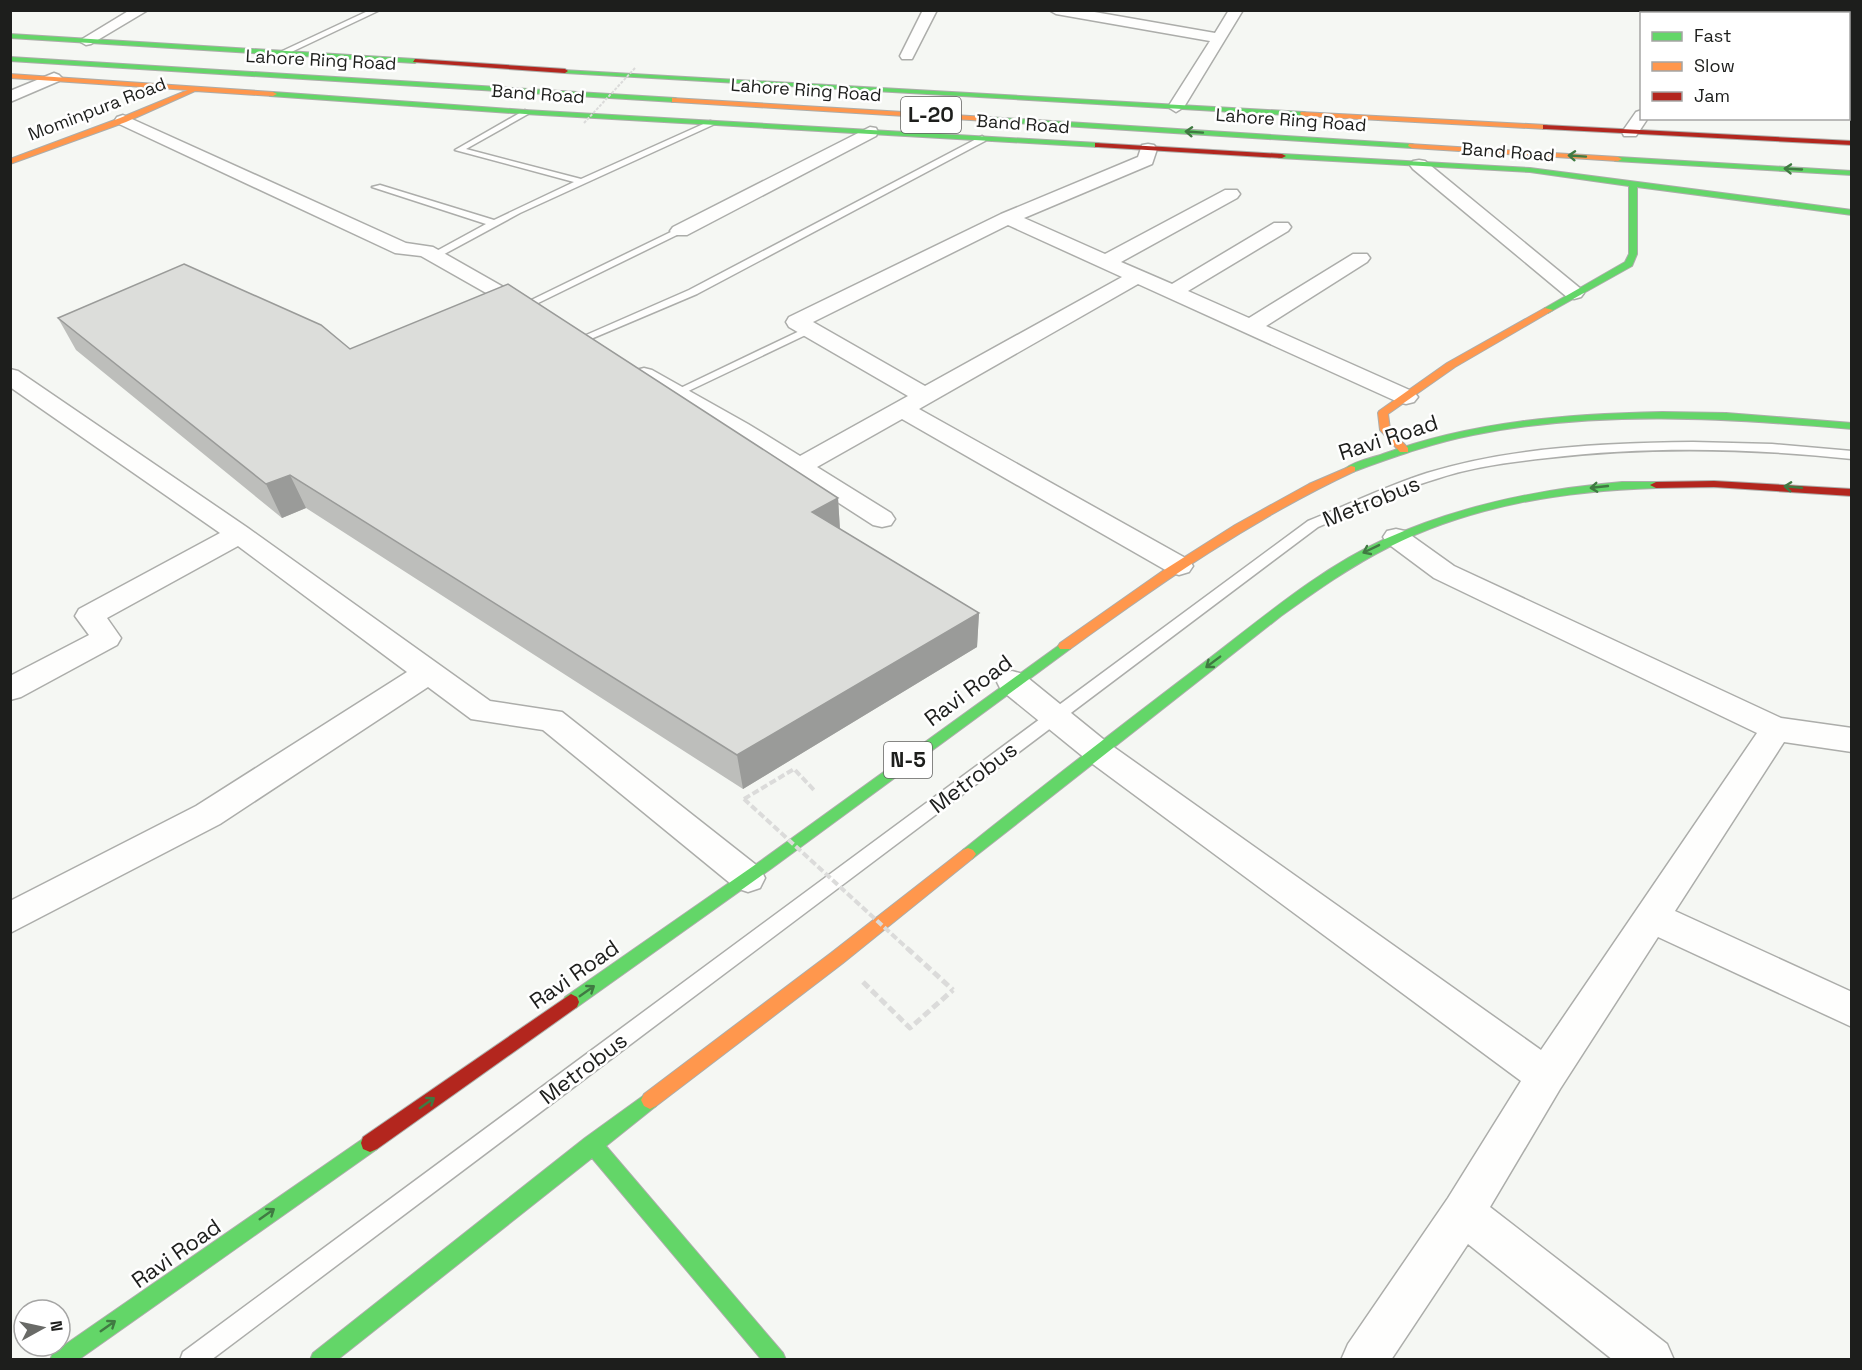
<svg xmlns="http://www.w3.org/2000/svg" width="1862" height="1370" font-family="'Space Grotesk',sans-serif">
  <rect width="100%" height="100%" fill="#f5f7f3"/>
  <path fill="#d5e1c0" d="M 1716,11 L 1851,11 L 1851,40 L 1849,40 L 1848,14 L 1727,14 Z"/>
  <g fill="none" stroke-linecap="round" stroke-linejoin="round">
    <g stroke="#acadaa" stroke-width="3">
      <path id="lane" d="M 370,10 L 380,10 L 285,55 L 278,53 Z
        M 525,110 L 529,112 L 528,114 L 466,149 L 581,179 L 710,121 L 717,123 L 520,213 L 437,258 L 431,258 L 431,254 L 486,224 L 372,187 L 380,185 L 494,220 L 574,182 L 455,150 Z
        M 982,136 L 986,139 L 985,141 L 697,294 L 586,341 L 578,341 L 577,339 L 689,290 Z
        M 677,229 L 685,231 L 528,308 L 519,306 Z
        M 810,326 L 815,329 L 814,331 L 680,395 L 676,396 L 670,393 Z
        M 1693,442 L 1772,444 L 1852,451 L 1852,459 C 1750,448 1649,446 1547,458 C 1510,462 1471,467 1436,479 C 1395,491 1357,511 1318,527 L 211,1360 L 180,1360 L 183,1352 L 1308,521 C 1348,505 1386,486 1427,473 C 1511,447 1605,443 1693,442 Z"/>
    </g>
    <g stroke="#acadaa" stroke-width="3">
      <path id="street" d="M 130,10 L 148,10 L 91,44 L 86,45 L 79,41 Z
        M 923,10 L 937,10 L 912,59 L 902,59 L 900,56 Z
        M 1049,10 L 1083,10 L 1215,33 L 1229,10 L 1243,10 L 1184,107 L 1176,112 L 1168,107 L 1210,41 L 1056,14 Z
        M 1714,10 L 1735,10 L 1739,14 L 1718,14 Z
        M 1848,42 L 1852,42 L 1852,50 L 1848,50 Z
        M 54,73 L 59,75 L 62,78 L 59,81 L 10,102 L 10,91 Z
        M 1642,110 L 1642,118 L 1648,118 L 1636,136 L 1624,136 L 1622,132 L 1636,112 Z
        M 123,115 L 406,243 L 433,247 L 537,306 L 541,310 L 537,314 L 530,316 L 523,314 L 421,256 L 395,253 L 117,123 L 115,120 L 117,117 Z
        M 870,127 L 876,128 L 878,132 L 876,136 L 687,235 L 673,235 L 670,231 L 673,227 Z
        M 1148,144 L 1154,145 L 1157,149 L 1152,164 L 1024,218 L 1105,254 L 1225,190 L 1237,190 L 1240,194 L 1237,198 L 1121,262 L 1172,284 L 1274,223 L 1288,223 L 1291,227 L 1288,231 L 1188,291 L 1249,318 L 1353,254 L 1367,254 L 1370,258 L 1367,262 L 1266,326 L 1414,392 L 1418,397 L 1414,402 L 1406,404 L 1398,402 L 1138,284 L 919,409 L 1189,560 L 1193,566 L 1189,572 L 1179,575 L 1169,572 L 902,419 L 817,467 L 891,513 L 895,519 L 891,525 L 882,527 L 873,525 L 732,434 L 636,380 L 633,375 L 636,370 L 644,368 L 652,370 L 748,424 L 800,456 L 908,396 L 789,327 L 786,322 L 789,317 L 1001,214 L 1138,157 L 1142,145 ZM 1008,225 L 1122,277 L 925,386 L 813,322 Z
        M 1419,160 L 1425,161 L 1581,289 L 1584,293 L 1581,297 L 1574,299 L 1567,297 L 1413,169 L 1410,165 L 1413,161 Z
        M 10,369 L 18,371 L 248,528 L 490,701 L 562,712 L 760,868 L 765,878 L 760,888 L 748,892 L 736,888 L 543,730 L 471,719 L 428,687 L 220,824 L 10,933 L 10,901 L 196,806 L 407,672 L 238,546 L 107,618 L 121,638 L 117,645 L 21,697 L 10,700 L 10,676 L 89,635 L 75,616 L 79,609 L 220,533 L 10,387 Z
        M 1396,529 L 1405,531 L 1454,566 L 1781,718 L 1852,728 L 1852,752 L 1784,742 L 1675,911 L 1852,992 L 1852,1027 L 1658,937 L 1560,1089 L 1490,1207 L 1667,1344 L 1674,1360 L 1613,1360 L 1468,1244 L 1391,1360 L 1341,1360 L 1348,1344 L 1448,1198 L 1521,1081 L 1086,759 L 1001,690 L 997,682 L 1001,674 L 1012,671 L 1023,674 L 1108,743 L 1541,1050 L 1757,733 L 1434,578 L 1387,543 L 1383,537 L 1387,531 Z"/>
    </g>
    <g stroke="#acadaa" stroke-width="2">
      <path id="fast" d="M 10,34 L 415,59 L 418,61 L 415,63 L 10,38 Z
        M 10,57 L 675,98 L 679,100 L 675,102 L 10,61 Z
        M 563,70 L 1304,112 L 1308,114 L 1304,116 L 565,73 Z
        M 273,92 L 525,110 L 1098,143 L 1102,145 L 1098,147 L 525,114 L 270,96 L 269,94 Z
        M 987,117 L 1412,144 L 1416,146 L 1412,148 L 984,121 L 983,119 Z
        M 1282,154 L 1530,168 L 1852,210 L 1852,215 L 1637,187 L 1637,254 L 1632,266 L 1548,313 L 1543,310 L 1545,308 L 1625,262 L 1629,254 L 1629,186 L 1530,172 L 1279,158 L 1278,156 Z
        M 1618,157 L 1852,171 L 1852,175 L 1615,161 L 1615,157 Z
        M 1662,412 L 1726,413 L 1852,423 L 1852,429 C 1725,418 1598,410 1473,435 C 1432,443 1394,457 1355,471 L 1351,472 L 1345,469 C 1354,461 1372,458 1383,454 C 1473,421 1567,414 1662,412 Z
        M 1622,482 L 1656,482 L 1662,485 L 1656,488 C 1565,491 1472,505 1389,547 C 1351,566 1316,591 1281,616 L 973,858 L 968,860 L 963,858 L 960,854 L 963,850 C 1044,785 1127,721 1210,658 C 1265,616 1321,568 1385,539 C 1461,505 1540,489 1622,482 Z
        M 1065,641 L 1072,646 L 1070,649 L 772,868 L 577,1007 L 571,1010 L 565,1007 L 563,1002 L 565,997 L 762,860 Z
        M 650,1091 L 656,1094 L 659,1100 L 656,1106 L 606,1146 L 783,1353 L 786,1360 L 762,1360 L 592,1158 L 337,1360 L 310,1360 L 313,1353 L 585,1138 Z
        M 370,1134 L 377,1137 L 379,1143 L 377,1149 L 78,1360 L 50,1360 L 53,1353 Z"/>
    </g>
    <g stroke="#acadaa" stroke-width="2">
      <path id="slow" d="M 10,74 L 273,92 L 277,94 L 273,96 L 195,91 L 126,122 L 10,164 L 10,159 L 120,118 L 188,90 L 10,78 Z
        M 672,98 L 987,117 L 991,119 L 987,121 L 675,102 L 672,102 Z
        M 1301,112 L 1546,125 L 1550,127 L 1546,129 L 1304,116 L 1300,114 Z
        M 1409,144 L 1618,157 L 1622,159 L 1618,161 L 1412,148 L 1408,146 Z
        M 1545,308 L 1553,310 L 1455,367 L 1388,414 L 1390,429 L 1408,448 L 1408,452 L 1400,452 L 1380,430 L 1378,413 L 1379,411 L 1447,363 Z
        M 1351,466 L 1355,467 L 1355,471 C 1252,519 1161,583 1070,649 L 1060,649 L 1058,646 L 1060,643 L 1164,570 L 1235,525 L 1309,484 Z
        M 968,848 L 973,850 L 976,854 L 973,858 L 843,963 L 656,1106 L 650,1109 L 644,1106 L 641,1100 L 644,1094 L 831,953 L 963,850 Z"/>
    </g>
    <g stroke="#acadaa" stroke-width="2">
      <path id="jam" d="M 415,59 L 565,69 L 568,71 L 565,73 L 413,62 Z
        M 1543,125 L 1852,141 L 1852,145 L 1546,129 L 1543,129 Z
        M 1095,143 L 1282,154 L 1286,156 L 1282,158 L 1098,147 L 1095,147 Z
        M 1714,481 L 1852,489 L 1852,496 L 1714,487 L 1656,488 L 1650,485 L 1656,482 Z
        M 571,994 L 577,997 L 579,1002 L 577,1007 L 377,1149 L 370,1152 L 363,1149 L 361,1143 L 363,1137 Z"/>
    </g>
    <path stroke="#dbdbda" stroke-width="4" stroke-dasharray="7 3" stroke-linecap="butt" d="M 744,799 L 794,769 L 814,790"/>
    <path stroke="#dbdbda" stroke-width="5" stroke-dasharray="8 4" stroke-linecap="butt" d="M 863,982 L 910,1028 L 953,990"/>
    <use href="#lane" fill="#fefefd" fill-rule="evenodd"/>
    <use href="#street" fill="#fefefd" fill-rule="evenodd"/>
    <use href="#fast" fill="#63d668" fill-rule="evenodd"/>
    <use href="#slow" fill="#ff974d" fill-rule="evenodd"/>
    <use href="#jam" fill="#b3261e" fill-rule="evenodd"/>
    <path stroke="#dbdbda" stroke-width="2" stroke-dasharray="3 1.5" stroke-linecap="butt" d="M 584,123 L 636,67"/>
    <path stroke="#dbdbda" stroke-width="4" stroke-dasharray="7 3" stroke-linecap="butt" d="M 744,799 L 908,949"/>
    <path stroke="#dbdbda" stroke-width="5" stroke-dasharray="8 4" stroke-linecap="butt" d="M 907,948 L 953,990"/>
  </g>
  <path fill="#bdbebb" d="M 58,318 L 350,349 L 838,498 L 840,529 L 979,613 L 977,647 L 743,789 L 306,508 L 282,518 L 76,350 Z"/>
  <path fill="#9a9b99" d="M 290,475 L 306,508 L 282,518 L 266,484 Z
    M 838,498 L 840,531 L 812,512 Z
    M 979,613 L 977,647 L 743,789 L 737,755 Z"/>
  <path fill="#dcddda" stroke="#9a9b99" stroke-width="1.5" d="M 184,264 L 321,325 L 350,349 L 508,284 L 838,498 L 812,512 L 979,613 L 737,755 L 290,475 L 266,484 L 58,318 Z"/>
  <defs><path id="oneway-shaft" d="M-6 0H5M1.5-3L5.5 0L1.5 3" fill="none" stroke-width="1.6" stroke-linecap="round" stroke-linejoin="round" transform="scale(1.5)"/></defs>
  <g stroke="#407a42">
    <use href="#oneway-shaft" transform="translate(1194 132) rotate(-176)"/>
    <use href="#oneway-shaft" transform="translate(1577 156) rotate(-176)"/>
    <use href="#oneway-shaft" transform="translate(1793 169) rotate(-177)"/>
    <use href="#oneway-shaft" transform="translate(1599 487) rotate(174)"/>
    <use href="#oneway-shaft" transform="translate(1793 487) rotate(-175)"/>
    <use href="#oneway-shaft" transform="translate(1371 549) rotate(154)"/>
    <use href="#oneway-shaft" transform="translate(1213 662) rotate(143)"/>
    <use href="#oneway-shaft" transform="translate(587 991) rotate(-35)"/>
    <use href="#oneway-shaft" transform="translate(427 1103) rotate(-35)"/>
    <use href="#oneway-shaft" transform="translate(267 1214) rotate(-35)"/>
    <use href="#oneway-shaft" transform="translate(108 1326) rotate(-35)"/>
  </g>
  <g text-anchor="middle" stroke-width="5" stroke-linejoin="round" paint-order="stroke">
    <g font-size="18" fill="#1d1e1c" stroke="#fff">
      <text transform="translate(321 60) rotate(3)" y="6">Lahore Ring Road</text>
      <text transform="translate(806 90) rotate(4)" y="6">Lahore Ring Road</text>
      <text transform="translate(538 94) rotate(4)" y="6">Band Road</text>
      <text transform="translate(97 109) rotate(-21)" y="6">Mominpura Road</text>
      <text transform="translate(1291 120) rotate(4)" y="6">Lahore Ring Road</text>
      <text transform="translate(1023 124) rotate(4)" y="6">Band Road</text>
      <text transform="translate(1508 152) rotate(4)" y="6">Band Road</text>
    </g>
    <g fill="#fff" stroke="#616260" stroke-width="1.5">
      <rect x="901" y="97" width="60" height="36" rx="4.5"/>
      <rect x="884" y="742" width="48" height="36" rx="4.5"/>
    </g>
    <g font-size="21" font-weight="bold" fill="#1d1e1c">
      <text x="931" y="122">L-20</text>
      <text x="908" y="767">N-5</text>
    </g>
    <g font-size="22" fill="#1d1e1c" stroke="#fff">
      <text transform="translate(1388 437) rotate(-18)" y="8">Ravi Road</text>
      <text transform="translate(1371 501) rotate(-22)" y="8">Metrobus</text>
      <text transform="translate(968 690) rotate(-37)" y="8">Ravi Road</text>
      <text transform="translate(973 777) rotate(-37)" y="8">Metrobus</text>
      <text transform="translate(574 974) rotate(-35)" y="8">Ravi Road</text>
      <text transform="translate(583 1068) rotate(-37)" y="8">Metrobus</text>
      <text transform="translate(176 1253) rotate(-35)" y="8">Ravi Road</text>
    </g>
  </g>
  <rect width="1862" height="1370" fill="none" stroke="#1d1e1c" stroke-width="24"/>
  <rect x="1640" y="12" width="210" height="108" fill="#ffffff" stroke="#a5a5a4" stroke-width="1.5"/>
  <rect x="1652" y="32" width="30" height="9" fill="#63d668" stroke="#a5a5a4" stroke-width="1.5"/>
  <text x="1694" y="42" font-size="18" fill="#1d1e1c">Fast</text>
  <rect x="1652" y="62" width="30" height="9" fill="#ff974d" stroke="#a5a5a4" stroke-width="1.5"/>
  <text x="1694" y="72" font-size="18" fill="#1d1e1c">Slow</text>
  <rect x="1652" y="92" width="30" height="9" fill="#b3261e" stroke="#a5a5a4" stroke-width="1.5"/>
  <text x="1694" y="102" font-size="18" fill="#1d1e1c">Jam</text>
  <g transform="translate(42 1328) rotate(82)"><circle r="28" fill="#ffffff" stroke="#a5a5a4" stroke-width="1.5"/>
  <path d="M0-4.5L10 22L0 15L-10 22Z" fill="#696a67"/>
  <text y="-9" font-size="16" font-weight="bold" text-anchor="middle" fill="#1d1e1c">N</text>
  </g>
</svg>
